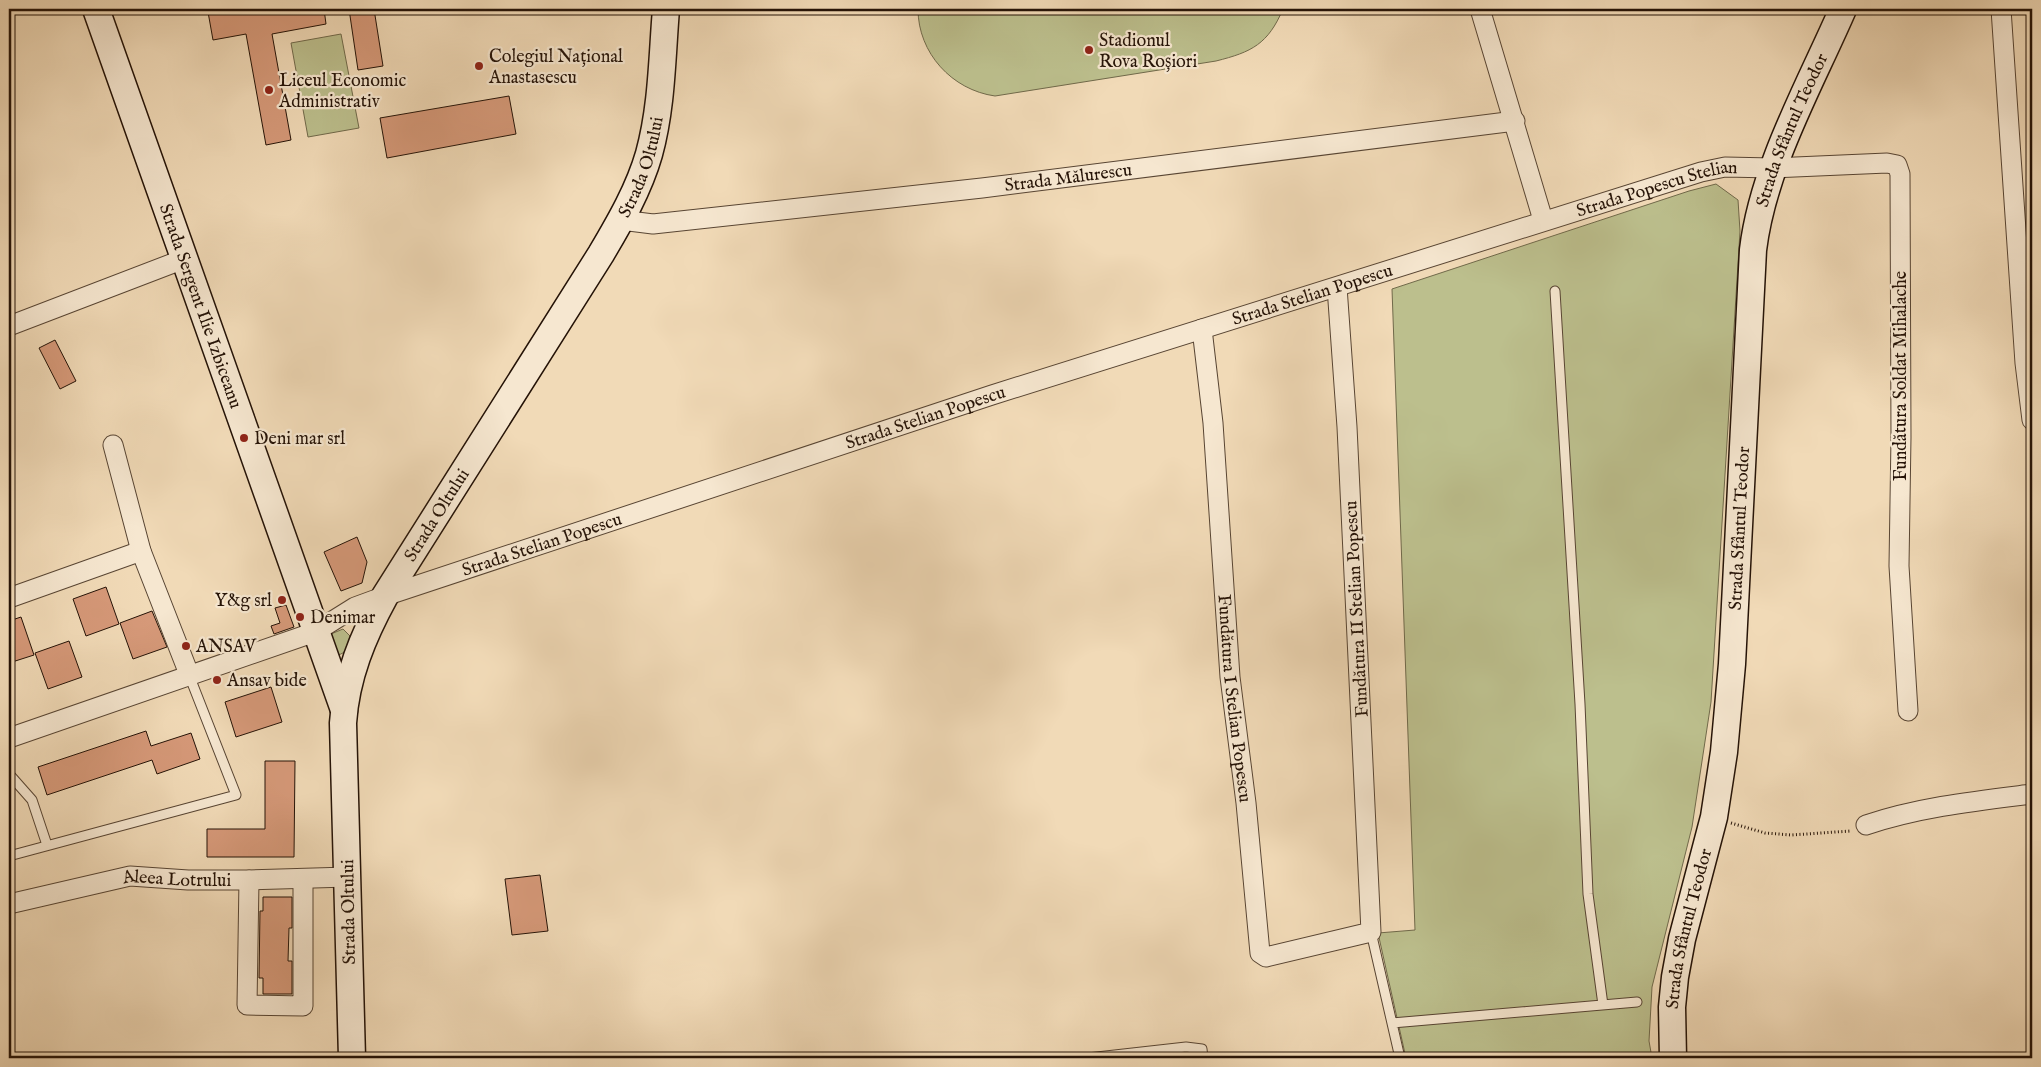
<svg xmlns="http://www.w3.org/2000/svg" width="2041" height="1067" font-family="'IM FELL English',serif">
  <rect width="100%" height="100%" fill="#f1dab7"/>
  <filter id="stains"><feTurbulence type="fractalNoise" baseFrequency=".004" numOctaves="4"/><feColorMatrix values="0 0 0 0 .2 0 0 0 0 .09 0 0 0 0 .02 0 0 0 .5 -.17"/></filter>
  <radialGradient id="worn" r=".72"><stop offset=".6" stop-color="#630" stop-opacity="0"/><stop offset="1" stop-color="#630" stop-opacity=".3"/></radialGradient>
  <path fill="#bcbf8d" stroke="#70694a" d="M 918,9 L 1283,9 C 1268,44 1252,52 1216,61 L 995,96 C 952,90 918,53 918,9 Z
    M 341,34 L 359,128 L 308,137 L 291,43 Z
    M 1716,184 L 1738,200 L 1740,231 L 1711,702 L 1692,827 L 1652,987 L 1649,1041 L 1652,1058 L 1406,1058 L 1378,933 L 1415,930 L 1392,289 L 1689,191 Z
    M 343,629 L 350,636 C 348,645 347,654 337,655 L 331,634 Z"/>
  <path fill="#d69979" stroke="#251307" d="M 228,9 L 324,9 L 326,24 L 272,34 L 291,140 L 266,145 L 246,34 L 213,40 L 208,12 Z
    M 349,9 L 374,9 L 383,66 L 358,70 Z
    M 509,96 L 516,134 L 387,158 L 380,118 Z
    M 55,340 L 76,381 L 60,389 L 39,348 Z
    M 357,537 L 367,562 L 362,583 L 341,591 L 324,552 Z
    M 106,587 L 119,624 L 86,636 L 73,599 Z
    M 286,605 L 294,627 L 274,634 L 271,626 L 280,623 L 275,608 Z
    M 152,611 L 167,647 L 133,659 L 120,623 Z
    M 21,617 L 34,655 L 9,663 L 9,621 Z
    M 69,641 L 82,677 L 48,689 L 35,653 Z
    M 271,687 L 282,722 L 236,737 L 225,702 Z
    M 146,731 L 151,746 L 191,733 L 200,759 L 157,774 L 152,760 L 47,795 L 38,767 Z
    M 265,761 L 295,761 L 294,857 L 207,857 L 207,829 L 265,829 Z
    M 540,875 L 548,931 L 512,935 L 505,879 Z
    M 263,897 L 292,897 L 292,928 L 289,928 L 288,961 L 292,961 L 292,994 L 263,994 L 263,978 L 259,978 L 260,911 L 263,911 Z"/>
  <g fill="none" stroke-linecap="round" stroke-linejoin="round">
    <g stroke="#584533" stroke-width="11">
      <path id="lane" d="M 1555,291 L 1580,704 L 1588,894 L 1603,1005
        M 9,774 L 32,800 L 47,845
        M 9,856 L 236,795 L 189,675
        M 1371,932 L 1400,1058
        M 1392,1023 L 1637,1002
        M 1088,1058 L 1186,1047 L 1202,1049 L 1203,1058"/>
    </g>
    <g stroke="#584533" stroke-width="21">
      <g id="street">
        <path d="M 1480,9 L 1543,220"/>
        <path d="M 2001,9 L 2025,363 L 2032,420"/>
        <path id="s1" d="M 621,220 L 653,224 L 982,188 L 1515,121"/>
        <path d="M 9,326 L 184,259"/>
        <path id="s2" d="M 1202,329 L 1213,423 L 1230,677 L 1246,803 L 1260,953 L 1266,957 L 1371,932 L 1347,427 L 1337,287"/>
        <path d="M 113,445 L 141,551 L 189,674"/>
        <path d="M 9,598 L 141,551"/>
        <path id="s3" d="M 9,738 L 315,632 L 355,607 L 385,596 L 992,395 L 1701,172 L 1725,167 L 1773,168 L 1887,163 L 1897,165 L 1900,174 L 1901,437 L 1899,566 L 1908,711"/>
        <path d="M 1866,825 C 1920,807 1976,801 2032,794"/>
        <path d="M 249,880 L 247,1005 L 303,1006 L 303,879"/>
        <path id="s4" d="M 9,904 L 130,876 L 188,880 L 249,880 L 348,877"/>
      </g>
    </g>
    <g stroke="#251307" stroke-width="29">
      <g id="secondary">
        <path id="s5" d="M 96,9 L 344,710"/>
        <path id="s6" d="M 352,1058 L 343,723 C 346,677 363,636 385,596 L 601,254 C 620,222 639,189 649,154 C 662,107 662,57 666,9"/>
        <path id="s7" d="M 1673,1058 L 1672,1007 L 1675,977 L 1682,939 L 1714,817 L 1724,752 L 1732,664 L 1753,250 C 1763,167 1810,85 1843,9"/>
      </g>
    </g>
    <path stroke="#251307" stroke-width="3" stroke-dasharray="1 2.5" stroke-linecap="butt" d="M 1731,823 L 1765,833 L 1791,835 L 1851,831"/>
    <use href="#lane" stroke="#f6e7d0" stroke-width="9"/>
    <use href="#street" stroke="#f6e7d0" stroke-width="19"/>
    <use href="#secondary" stroke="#f6e7d0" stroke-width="26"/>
  </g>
  <g fill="#8f2418" stroke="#f6e7d0" stroke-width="2">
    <circle cx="1089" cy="50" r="5"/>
    <circle cx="479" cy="66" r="5"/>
    <circle cx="269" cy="90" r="5"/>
    <circle cx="244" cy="438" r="5"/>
    <circle cx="282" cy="600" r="5"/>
    <circle cx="300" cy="617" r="5"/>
    <circle cx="186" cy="646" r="5"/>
    <circle cx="217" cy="680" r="5"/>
  </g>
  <g text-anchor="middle" stroke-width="4.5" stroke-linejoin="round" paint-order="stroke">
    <g font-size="18" fill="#251307" stroke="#f6e7d0" text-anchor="start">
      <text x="1099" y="46">Stadionul<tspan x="1099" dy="21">Rova Roșiori</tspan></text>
      <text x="489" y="62">Colegiul Național<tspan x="489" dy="21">Anastasescu</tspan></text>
      <text x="279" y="86">Liceul Economic<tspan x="279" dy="21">Administrativ</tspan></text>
      <text x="254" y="444">Deni mar srl</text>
      <text x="272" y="606" text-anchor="end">Y&amp;g srl</text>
      <text x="310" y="623">Denimar</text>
      <text x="196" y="652">ANSAV</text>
      <text x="227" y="686">Ansav bide</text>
    </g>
    <g font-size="18" fill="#251307" stroke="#f6e7d0">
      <text dy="6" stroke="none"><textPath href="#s7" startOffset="941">Strada Sfântul Teodor</textPath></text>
      <text dy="6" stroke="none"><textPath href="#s6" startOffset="971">Strada Oltului</textPath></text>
      <text dy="6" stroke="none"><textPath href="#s1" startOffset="450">Strada Mălurescu</textPath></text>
      <text dy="6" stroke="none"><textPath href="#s3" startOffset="1739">Strada Popescu Stelian</textPath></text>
      <text dy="6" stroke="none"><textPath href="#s3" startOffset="1378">Strada Stelian Popescu</textPath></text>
      <text dy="6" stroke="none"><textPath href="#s5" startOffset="315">Strada Sergent Ilie Izbiceanu</textPath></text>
      <text transform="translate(1900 376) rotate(-90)" y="6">Fundătura Soldat Mihalache</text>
      <text dy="6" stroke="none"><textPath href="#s3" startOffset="972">Strada Stelian Popescu</textPath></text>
      <text dy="6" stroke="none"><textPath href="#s6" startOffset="566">Strada Oltului</textPath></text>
      <text dy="6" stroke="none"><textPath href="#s7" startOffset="536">Strada Sfântul Teodor</textPath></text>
      <text dy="6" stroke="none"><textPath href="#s3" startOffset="568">Strada Stelian Popescu</textPath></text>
      <text transform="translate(1356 609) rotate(-93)" y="6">Fundătura II Stelian Popescu</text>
      <text dy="6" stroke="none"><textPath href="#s2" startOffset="371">Fundătura I Stelian Popescu</textPath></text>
      <text dy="6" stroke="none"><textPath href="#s4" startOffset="171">Aleea Lotrului</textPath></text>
      <text transform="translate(348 912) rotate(-91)" y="6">Strada Oltului</text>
      <text dy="6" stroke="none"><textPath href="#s7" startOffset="131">Strada Sfântul Teodor</textPath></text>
    </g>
  </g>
  <rect width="2041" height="1067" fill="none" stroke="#f1dab7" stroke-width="30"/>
  <rect x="10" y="10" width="2021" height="1047" fill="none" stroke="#251307" stroke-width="2.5"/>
  <rect x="15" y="15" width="2011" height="1037" fill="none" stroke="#251307"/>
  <rect width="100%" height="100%" filter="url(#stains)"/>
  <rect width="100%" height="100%" fill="url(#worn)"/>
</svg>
